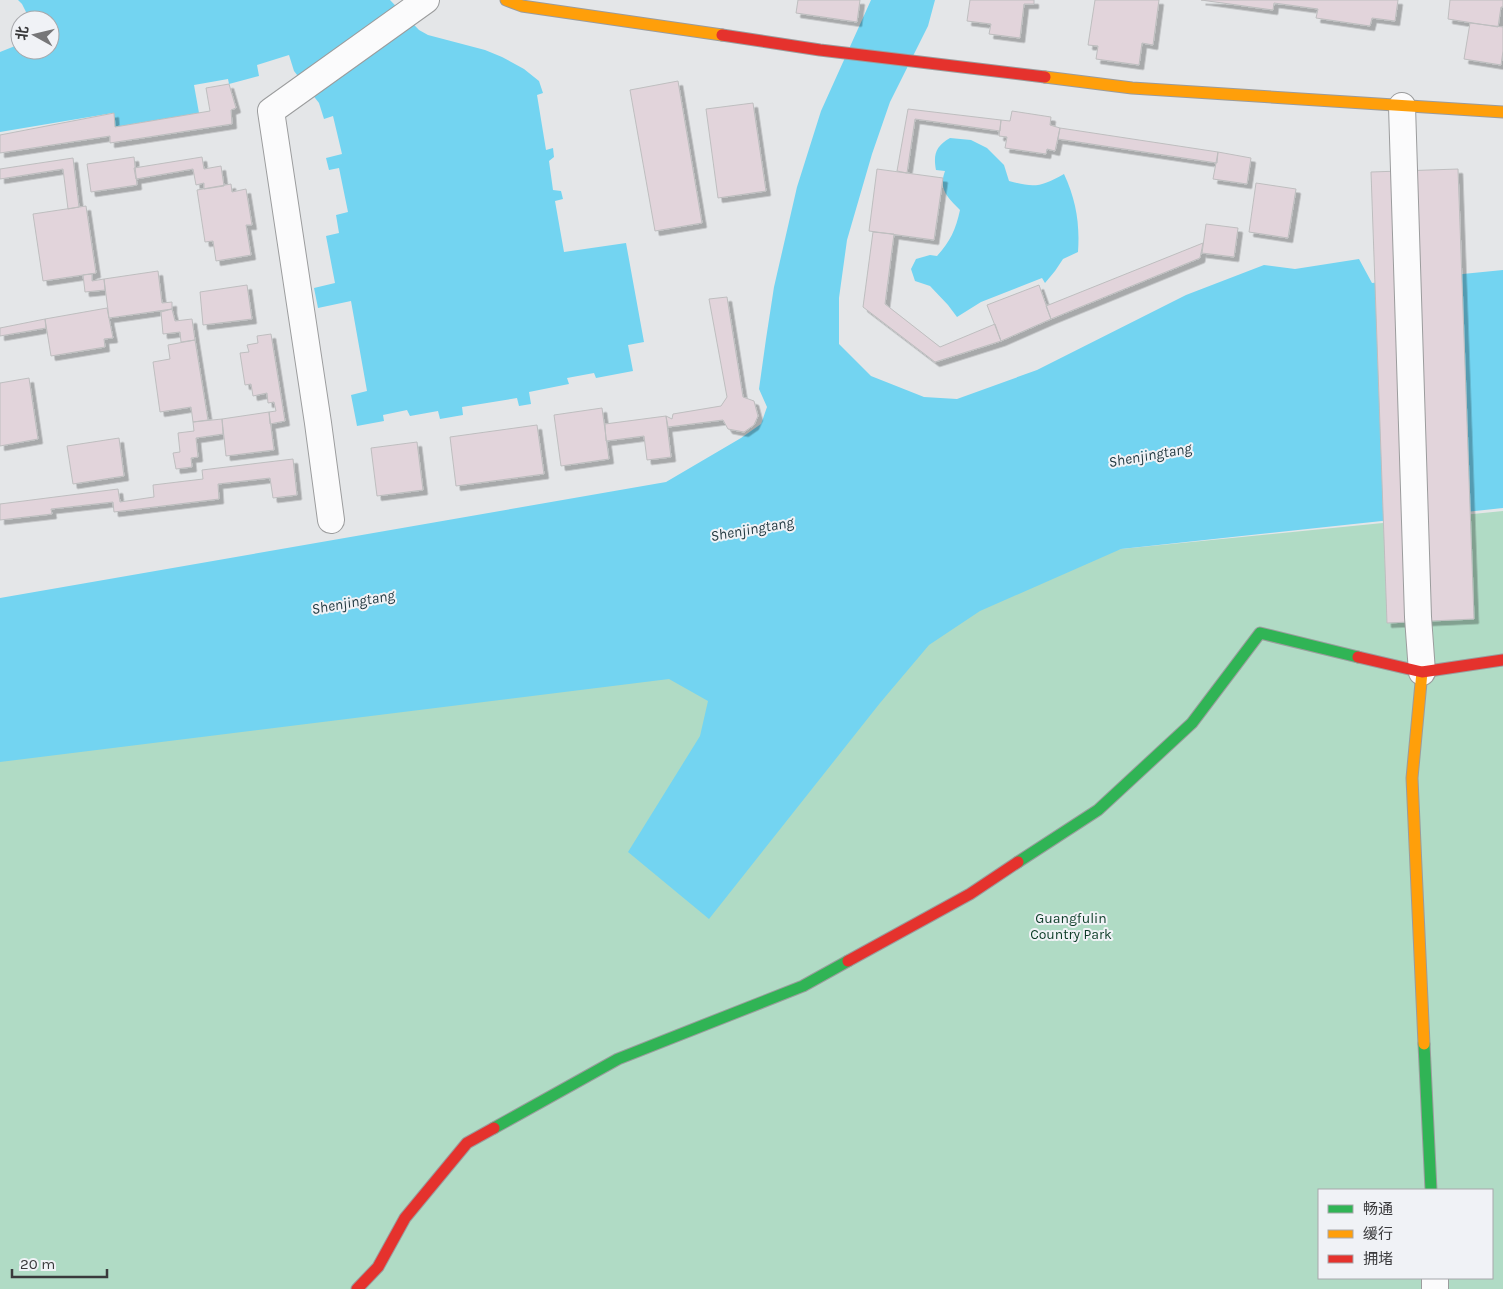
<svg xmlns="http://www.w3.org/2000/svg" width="1503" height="1289" font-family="Karla,'Noto Sans SC',sans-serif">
  <defs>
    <filter id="shadow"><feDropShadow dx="4.5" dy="4.5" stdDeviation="0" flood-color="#0004"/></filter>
  </defs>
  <rect width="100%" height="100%" fill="#e4e6e8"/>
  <path fill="#b0dbc5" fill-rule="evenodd" d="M 1503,511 L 1503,1289 L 0,1289 L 0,756 L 1121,549 ZM 1319,1190 L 1492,1190 L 1492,1278 L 1319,1278 Z"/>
  <path fill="#73d4f1" d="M 18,0 L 390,0 L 419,30 L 428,35 L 485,50 L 502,57 L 524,69 L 539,81 L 543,93 L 537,95 L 546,150 L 553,148 L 554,157 L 549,161 L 553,190 L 561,191 L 563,199 L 555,201 L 564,252 L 626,243 L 644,342 L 628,345 L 633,371 L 596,378 L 594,373 L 567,378 L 569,384 L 529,392 L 531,404 L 519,406 L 517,398 L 462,407 L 463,415 L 440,419 L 438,411 L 410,416 L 407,410 L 383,415 L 384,421 L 357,426 L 351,395 L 367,391 L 351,301 L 318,308 L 314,288 L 335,283 L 326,236 L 339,233 L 336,215 L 348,212 L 339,168 L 329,170 L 326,158 L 342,154 L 333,116 L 324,119 L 319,103 L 294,71 L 289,55 L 257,65 L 259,76 L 229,84 L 228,79 L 194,85 L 199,113 L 115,127 L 113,113 L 0,132 L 0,52 L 20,44 L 20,50 L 50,50 L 50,20 L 30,20 L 22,4 Z
    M 871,0 L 935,0 L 928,26 L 890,102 L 872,154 L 847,240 L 839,298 L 839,344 L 871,376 L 924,397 L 957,399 L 1037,370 L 1186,295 L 1264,265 L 1295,269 L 1359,259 L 1372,283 L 1503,270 L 1503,508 L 1121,549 L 980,611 L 929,645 L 880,703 L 709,919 L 628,852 L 700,736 L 708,701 L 669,679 L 0,762 L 0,598 L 666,482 L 741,438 L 761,424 L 767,407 L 759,389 L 766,339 L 774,287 L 797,187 L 821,111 Z
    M 950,138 L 971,140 L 987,148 L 1004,165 L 1009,181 C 1034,188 1041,187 1064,174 C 1076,200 1080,223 1078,252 L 1063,259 L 1055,271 L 1045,283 L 1042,278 L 981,302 L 957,317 L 948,305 L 930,286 L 915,281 L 911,269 L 916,259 L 930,255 L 937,256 C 950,242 956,229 960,210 C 948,197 938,190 945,171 L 936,170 C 933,154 936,146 950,138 Z"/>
  <path fill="#e2d4db" stroke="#bebebf" filter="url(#shadow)" d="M 798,0 L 860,0 L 857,22 L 796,13 Z
    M 970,0 L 1034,0 L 1034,4 L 1024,4 L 1020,38 L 989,34 L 991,24 L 967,21 Z
    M 1095,0 L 1159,0 L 1153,45 L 1142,43 L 1139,65 L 1096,59 L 1098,46 L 1088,45 Z
    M 1201,0 L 1398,0 L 1395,21 L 1372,18 L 1370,26 L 1316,18 L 1318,9 L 1274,3 L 1273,10 Z
    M 1450,0 L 1503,0 L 1503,7 L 1501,7 L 1498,27 L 1448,19 Z
    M 1470,23 L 1503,27 L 1503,51 L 1501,65 L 1464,59 Z
    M 678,81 L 702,223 L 655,231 L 630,90 Z
    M 229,84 L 236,108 L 231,110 L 232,124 L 110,143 L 110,136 L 0,153 L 0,135 L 114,113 L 115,127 L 210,111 L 206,88 Z
    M 753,103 L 766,191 L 718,198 L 706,109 Z
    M 908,109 L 1001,120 L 1000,131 L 915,119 L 907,173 L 897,171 Z
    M 1012,111 L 1051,117 L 1050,125 L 1060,128 L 1055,151 L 1047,149 L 1046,154 L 1005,148 L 1007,137 L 999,136 L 1001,120 L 1010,121 Z
    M 1060,128 L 1218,152 L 1217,163 L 1058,139 Z
    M 1218,152 L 1251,158 L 1247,184 L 1213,179 Z
    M 134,157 L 137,185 L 91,192 L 87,164 Z
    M 202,157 L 204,169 L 221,166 L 224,186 L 204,189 L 204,183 L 196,185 L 193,169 L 136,179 L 134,168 Z
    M 73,158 L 79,207 L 68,209 L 63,169 L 0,179 L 0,169 Z
    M 877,169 L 943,178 L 934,240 L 869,231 Z
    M 1458,169 L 1474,619 L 1387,623 L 1371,172 Z
    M 1256,183 L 1296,189 L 1288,238 L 1249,232 Z
    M 231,184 L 232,192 L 246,189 L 252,225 L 246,225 L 251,255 L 216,261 L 213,241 L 205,242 L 197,190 Z
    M 86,206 L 96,273 L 43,281 L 33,214 Z
    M 1206,224 L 1238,228 L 1234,257 L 1202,253 Z
    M 873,232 L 894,234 L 885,304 L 940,347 L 995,324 L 1001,341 L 935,362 L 863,307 Z
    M 1203,243 L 1200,258 L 1051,319 L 1046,306 Z
    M 158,271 L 162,303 L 172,302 L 172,309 L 109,318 L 104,279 Z
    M 92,274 L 92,281 L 104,279 L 105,290 L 85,292 L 83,275 Z
    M 247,285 L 252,319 L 203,325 L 200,292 Z
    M 1039,285 L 1051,319 L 1001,341 L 987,305 Z
    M 727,297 L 743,397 L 754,401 L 758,416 L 754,425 L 744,432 L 728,429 L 723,420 L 668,427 L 666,416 L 672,419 L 673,414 L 721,406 L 727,397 L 709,299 Z
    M 107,308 L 113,338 L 104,339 L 105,347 L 51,356 L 45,319 Z
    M 172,309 L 175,321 L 192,319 L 195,340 L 181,342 L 180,332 L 163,334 L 161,312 Z
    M 45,319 L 46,328 L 0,336 L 0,328 Z
    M 271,334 L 285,421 L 270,424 L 269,412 L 276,411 L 274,402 L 268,403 L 267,393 L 253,396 L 251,384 L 245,385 L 240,353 L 249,352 L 247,345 L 258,343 L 257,336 Z
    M 195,340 L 208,420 L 193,422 L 191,407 L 160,412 L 153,362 L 170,359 L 168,345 Z
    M 29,378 L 38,439 L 0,446 L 0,383 Z
    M 602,408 L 609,459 L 561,466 L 554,415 Z
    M 269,412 L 274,450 L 226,456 L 222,419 Z
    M 666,416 L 671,457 L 647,460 L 644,436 L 606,441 L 605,424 Z
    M 222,419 L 223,434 L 196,438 L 198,457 L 191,458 L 192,467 L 176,469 L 173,453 L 180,452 L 178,433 L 194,431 L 193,422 Z
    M 537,425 L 544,474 L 456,486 L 450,437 Z
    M 119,438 L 124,476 L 73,484 L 67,446 Z
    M 417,442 L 423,490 L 377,496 L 371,448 Z
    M 293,459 L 297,495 L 273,498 L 270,478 L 218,484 L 219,499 L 114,512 L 113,502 L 51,509 L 52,514 L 0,520 L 0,504 L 118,489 L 120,502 L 154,497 L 153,485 L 203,479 L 202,470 Z"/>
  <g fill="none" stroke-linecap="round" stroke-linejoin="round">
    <g stroke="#9b9c9d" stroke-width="28">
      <path id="street" d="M 1402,106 L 1418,617 L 1422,672
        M 331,520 L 318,423 L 271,111 L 426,0
        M 1435,1278 L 1435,1289"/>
    </g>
    <g stroke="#9b9c9d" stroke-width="13">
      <path id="fast" d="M 1018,862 L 1098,810 L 1192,723 L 1260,633 L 1358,657
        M 1424,1044 L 1431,1190
        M 494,1128 L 618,1059 L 803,986 L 848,961"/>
    </g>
    <g stroke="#9b9c9d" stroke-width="13">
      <path id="slow" d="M 506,0 L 522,6 L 722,35
        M 1045,77 L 1132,88 L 1503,112
        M 1422,672 L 1412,778 L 1424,1044"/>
    </g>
    <g stroke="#9b9c9d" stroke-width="13">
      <path id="jam" d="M 722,35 L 820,50 L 1045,77
        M 1358,657 L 1422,672 L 1503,660
        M 848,961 L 970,894 L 1018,862
        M 357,1289 L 378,1267 L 405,1218 L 467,1143 L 494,1128"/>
    </g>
    <use href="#street" stroke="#fbfbfc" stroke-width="26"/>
    <use href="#fast" stroke="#30b455" stroke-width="11"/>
    <use href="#slow" stroke="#ff9f0a" stroke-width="11"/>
    <use href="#jam" stroke="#e5322d" stroke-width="11"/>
  </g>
  <g text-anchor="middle" stroke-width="4" stroke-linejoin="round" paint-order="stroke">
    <g font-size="14" fill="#0b3b26" stroke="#f0f2f6">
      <text x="1071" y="923">Guangfulin<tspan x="1071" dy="16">Country Park</tspan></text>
    </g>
    <g font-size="15" font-style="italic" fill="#1f363e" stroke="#f0f2f6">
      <text transform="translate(1150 455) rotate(-10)" y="5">Shenjingtang</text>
      <text transform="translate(752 529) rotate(-10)" y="5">Shenjingtang</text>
      <text transform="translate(353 602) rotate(-10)" y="5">Shenjingtang</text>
    </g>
  </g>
  <rect x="1318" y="1189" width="175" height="90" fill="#f0f2f6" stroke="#a7a8ac"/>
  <rect x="1328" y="1205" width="25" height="8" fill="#30b455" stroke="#a7a8ac"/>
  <text x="1363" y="1214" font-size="15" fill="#3a3a3c">畅通</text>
  <rect x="1328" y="1230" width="25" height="8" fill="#ff9f0a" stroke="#a7a8ac"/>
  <text x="1363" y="1239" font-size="15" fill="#3a3a3c">缓行</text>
  <rect x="1328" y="1255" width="25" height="8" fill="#e5322d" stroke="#a7a8ac"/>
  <text x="1363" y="1264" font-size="15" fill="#3a3a3c">拥堵</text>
  <g transform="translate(35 35) rotate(278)"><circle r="24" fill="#f0f2f6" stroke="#a7a8ac"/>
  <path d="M0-4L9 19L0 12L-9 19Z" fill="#767678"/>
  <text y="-8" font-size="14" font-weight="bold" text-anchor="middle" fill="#3a3a3c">北</text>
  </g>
  <path d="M12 1269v8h95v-8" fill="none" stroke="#3a3a3c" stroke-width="2.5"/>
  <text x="20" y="1269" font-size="15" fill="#3a3a3c" stroke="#f0f2f6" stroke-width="4" paint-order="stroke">20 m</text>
</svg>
